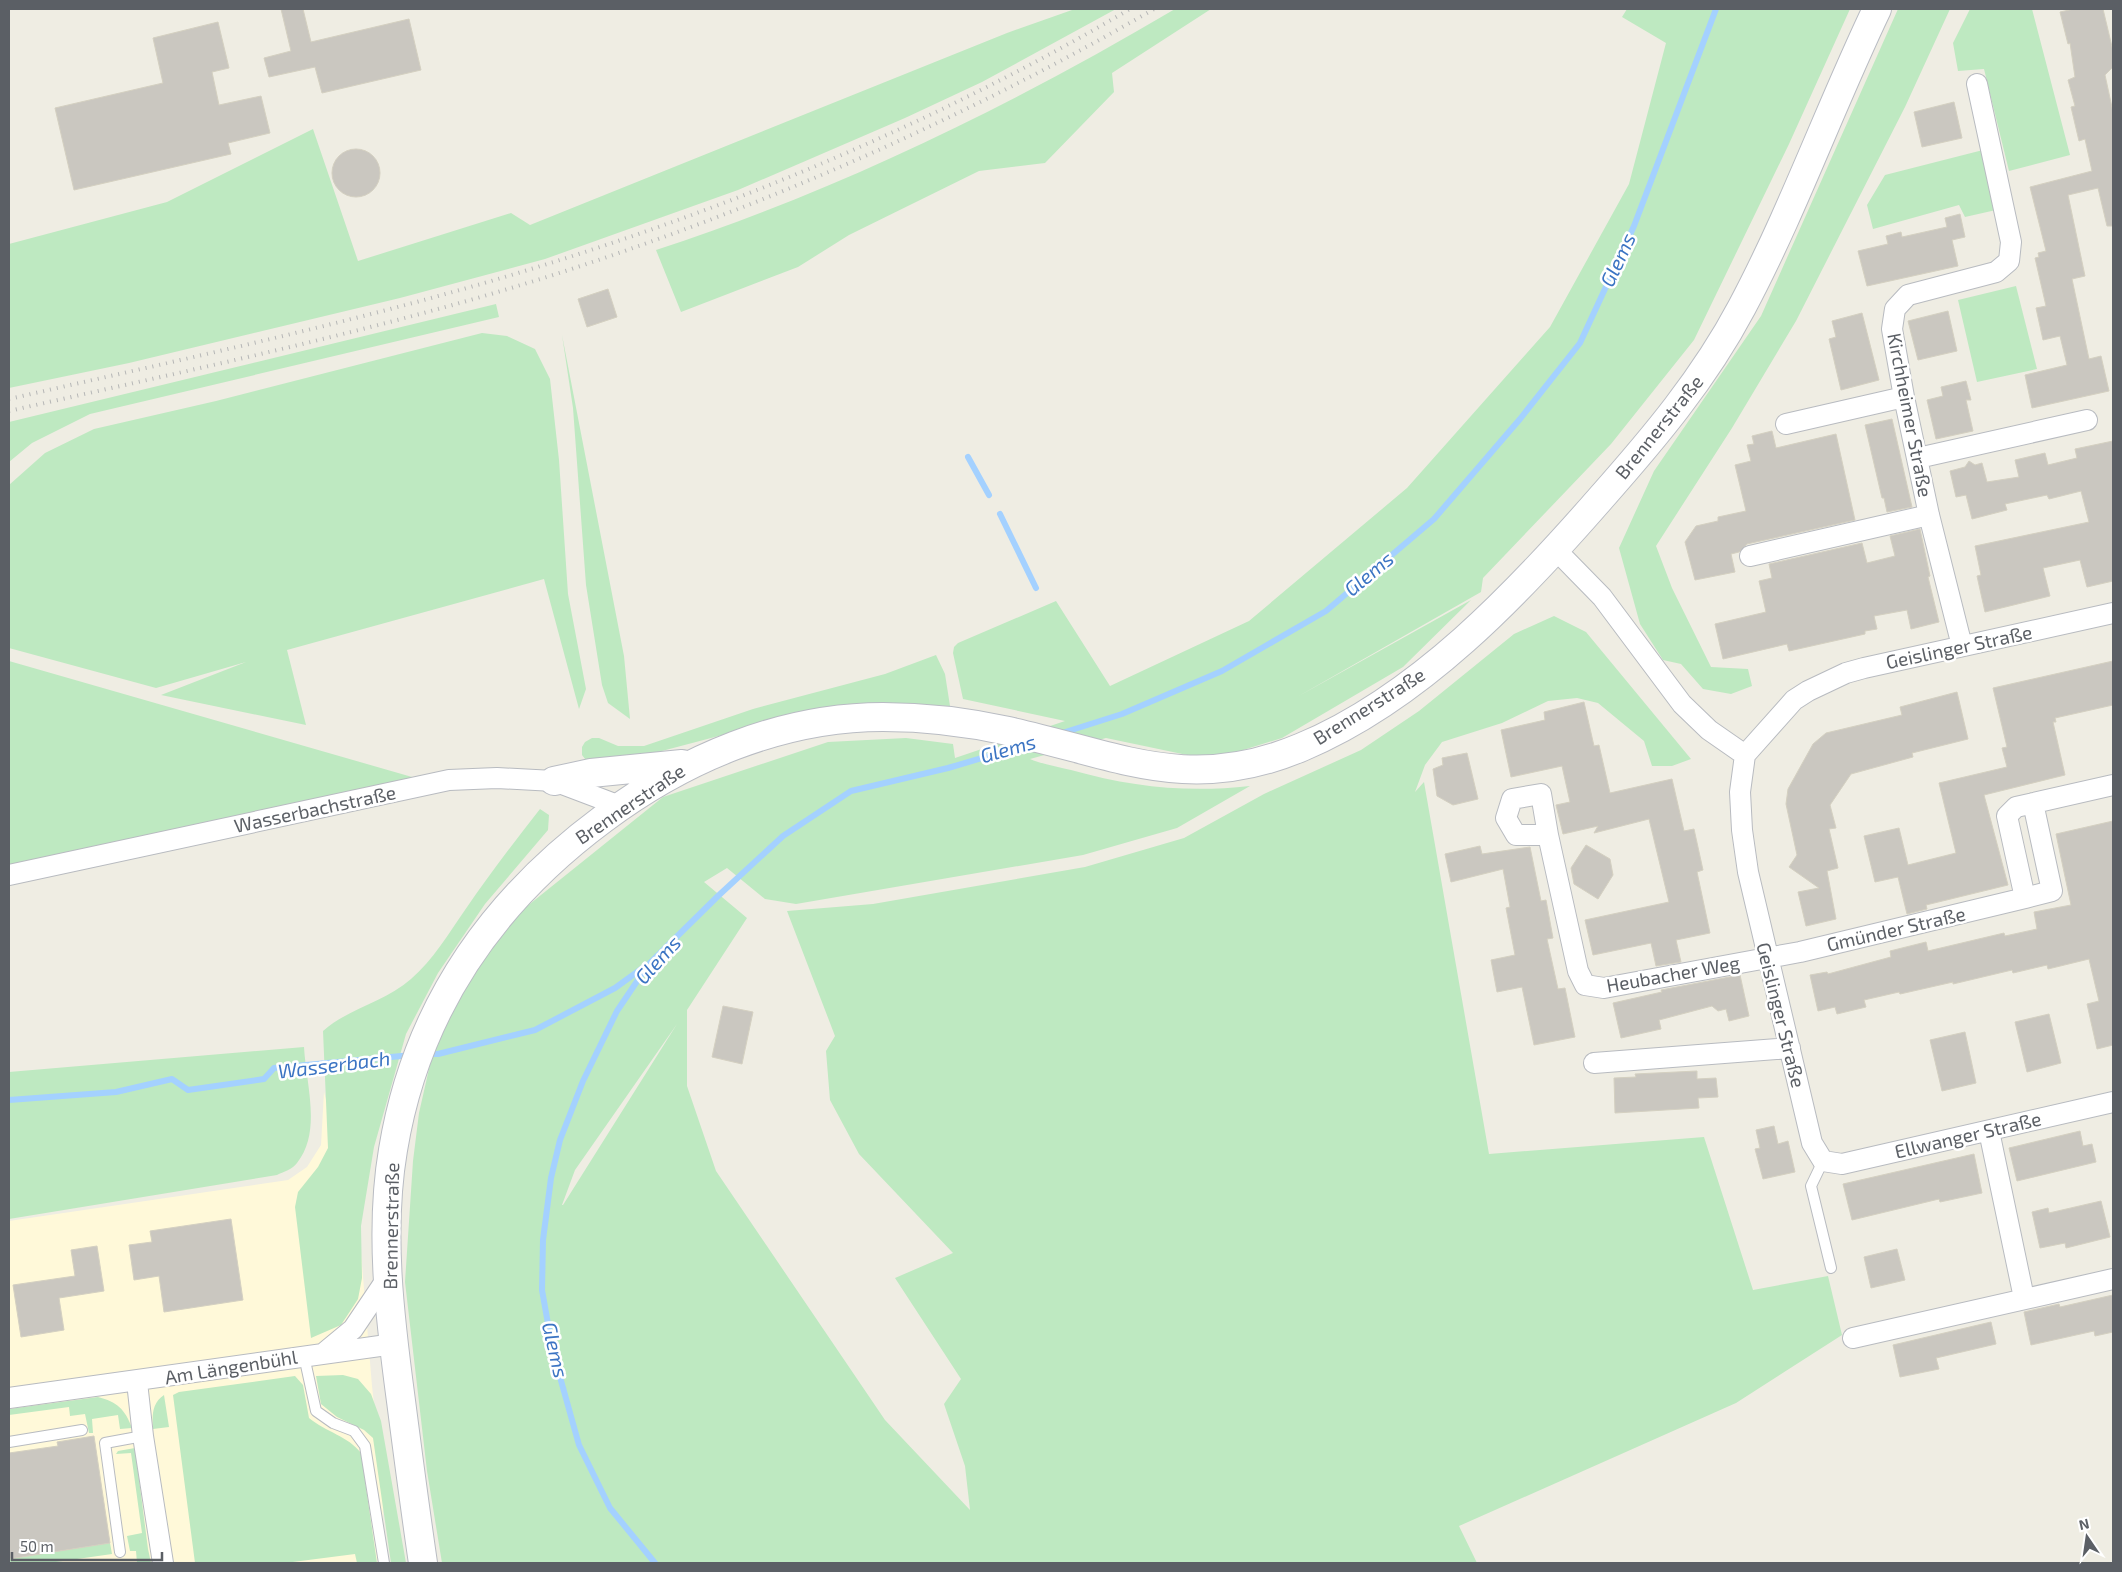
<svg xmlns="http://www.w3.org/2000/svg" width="2122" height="1572" font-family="'Exo 2',sans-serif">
  <rect width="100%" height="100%" fill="#efede3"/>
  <path fill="#fff9d9" d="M 324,1092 L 359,1228 L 372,1386 L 384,1492 L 380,1563 L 9,1563 L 9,1221 L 288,1180 L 307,1167 L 321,1145 Z"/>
  <path fill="#bee9c1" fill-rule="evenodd" d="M 1116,9 L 982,82 L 905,118 L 738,190 L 545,259 L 400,298 L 129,363 L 9,388 L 9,244 L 167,202 L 313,129 L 358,261 L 511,213 L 530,225 L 1007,33 L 1072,10 Z
    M 1175,9 L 1211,9 L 1112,73 L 1114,92 L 1045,163 L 979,171 L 849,235 L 798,267 L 681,312 L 656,250 C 837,191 1011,106 1175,9 Z
    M 1627,9 L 1850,9 L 1789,144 L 1694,340 L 1611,444 L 1483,578 L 1481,592 L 1297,697 L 1471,600 L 1403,667 L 1282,738 L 1211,760 L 1106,738 L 1030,759 C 1042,764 1058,767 1071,770 C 1132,787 1187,793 1250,786 L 1177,828 L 1083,855 L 796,904 L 765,899 L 727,868 L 704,882 L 747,918 L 687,1010 L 687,1086 L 716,1171 L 885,1420 L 970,1510 L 965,1466 L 944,1404 L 961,1379 L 895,1278 L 953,1253 L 859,1154 L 830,1100 L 826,1051 L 835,1036 L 787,911 L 873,904 L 1085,867 L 1184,838 L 1264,794 L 1361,750 L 1419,711 L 1514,634 L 1554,616 L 1586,632 L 1691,759 L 1672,766 L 1652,766 L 1644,741 L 1598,703 L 1577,698 L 1548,701 L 1502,723 L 1442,742 L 1425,765 L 1415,792 L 1424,782 L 1489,1154 L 1704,1137 L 1753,1290 L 1828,1276 L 1842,1335 L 1736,1403 L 1459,1526 L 1477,1563 L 442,1563 L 427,1471 L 405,1282 L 413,1161 L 419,1113 L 431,1060 L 455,1002 L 506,923 L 663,797 L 828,742 L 906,738 L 953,744 L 955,758 L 1065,721 L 963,699 L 953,653 L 954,647 L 958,643 L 1056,601 L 1110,686 L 1249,621 L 1407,488 L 1550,327 L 1629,184 L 1666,43 L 1622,17 ZM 677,1024 L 563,1205 L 562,1205 L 575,1170 Z
    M 1898,9 L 1950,9 L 1905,107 L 1796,321 L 1732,428 L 1656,546 L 1672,588 L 1711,667 L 1748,669 L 1752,686 L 1731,694 L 1703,689 L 1681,664 L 1663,660 L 1640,624 L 1619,548 L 1654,471 L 1761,316 Z
    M 1970,9 L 2032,9 L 2070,155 L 2009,171 L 1984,69 L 1958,71 L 1953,43 Z
    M 1983,150 L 1996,210 L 1965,217 L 1959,205 L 1873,229 L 1867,205 L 1885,175 Z
    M 2016,286 L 2037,369 L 1977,382 L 1958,300 Z
    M 496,304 L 499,317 L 90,414 L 32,443 L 9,462 L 9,422 Z
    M 482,333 L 507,336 L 535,349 L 550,379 L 559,460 L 568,594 L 586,689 L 579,709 L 544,579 L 287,650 L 306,725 L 161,695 L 246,662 L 156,688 L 9,648 L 9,485 L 45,453 L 94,429 L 216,401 Z
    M 562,335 L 624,656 L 630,719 L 608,703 L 602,685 L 586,585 L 573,408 Z
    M 936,655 L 945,674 L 950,706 L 867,703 L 810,712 L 643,756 L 589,764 L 582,755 L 582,747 L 585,742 L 592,738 L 599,738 L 618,746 L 644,746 L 753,709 L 885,674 Z
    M 9,661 L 419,779 L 9,867 Z
    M 540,809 L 549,815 L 548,830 L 485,904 L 438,973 L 406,1034 L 374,1147 L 361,1226 L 362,1278 L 358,1299 L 341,1325 L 311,1338 L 295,1207 L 298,1192 L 318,1167 L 328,1148 L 323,1031 C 349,1008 385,1002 411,979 C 433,960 449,933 465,910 C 489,875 514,842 540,809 Z
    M 304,1047 C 306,1084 322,1132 297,1163 C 293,1169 283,1172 277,1175 L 9,1219 L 9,1072 Z
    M 343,1375 L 358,1379 L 371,1394 L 381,1421 L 406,1563 L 391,1563 L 373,1438 L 364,1430 L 337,1417 L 321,1404 L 316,1376 Z
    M 295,1376 L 303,1385 L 309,1418 C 326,1432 348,1436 361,1453 L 377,1563 L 357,1563 L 355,1554 L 285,1563 L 195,1563 L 173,1395 L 179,1392 Z
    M 164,1395 L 169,1427 L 153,1429 C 152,1415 152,1403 164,1395 Z
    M 98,1397 C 117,1402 125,1409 132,1428 L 120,1429 L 118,1415 L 92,1419 L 93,1433 L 89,1433 L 85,1414 L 70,1416 L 69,1407 L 9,1415 L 9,1409 Z
    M 135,1448 L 148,1549 L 151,1563 L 137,1563 L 136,1551 L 130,1551 L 127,1536 L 142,1533 L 131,1453 L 116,1454 L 118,1451 Z
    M 110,1543 L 112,1554 L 49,1563 L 9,1563 L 9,1559 Z"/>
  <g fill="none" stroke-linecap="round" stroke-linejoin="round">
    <path stroke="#a4d1ff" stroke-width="6" d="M 968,457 L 989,495
      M 1000,514 L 1036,588
      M 1059,734 L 1122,714 L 1222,671 L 1326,611 L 1434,519 L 1520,419 L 1580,343 L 1634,226 L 1716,9
      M 427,1054 L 438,1054 L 535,1030 L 615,988 L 644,967
      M 9,1100 L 116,1092 L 172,1079 L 188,1090 L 264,1079 L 274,1068 L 412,1055
      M 655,1563 L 610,1508 L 579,1445 L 553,1352 L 542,1290 L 543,1240 L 551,1178 L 560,1140 L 583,1081 L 617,1011 L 648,965 L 718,896 L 783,836 L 851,791 L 948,768 L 1026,745"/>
  </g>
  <path fill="#cac7c0" stroke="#d4d0c1" d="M 281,9 L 303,9 L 311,42 L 409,19 L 421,70 L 322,93 L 315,67 L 269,77 L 264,58 L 291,51 Z
    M 2074,9 L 2103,9 L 2113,51 L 2113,67 L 2105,75 L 2113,112 L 2113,226 L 2107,226 L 2098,188 L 2068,195 L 2085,276 L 2072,279 L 2089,359 L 2101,356 L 2109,391 L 2032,408 L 2025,375 L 2067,365 L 2060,336 L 2043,340 L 2036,308 L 2046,306 L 2035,258 L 2039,257 L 2038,253 L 2046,251 L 2030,187 L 2092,171 L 2085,139 L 2079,141 L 2071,107 L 2075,106 L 2068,80 L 2075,77 L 2070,43 L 2068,44 L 2060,12 Z
    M 218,22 L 229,68 L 212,72 L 219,105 L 261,96 L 270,133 L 228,143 L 231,154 L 74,190 L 55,108 L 163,83 L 153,38 Z
    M 1954,102 L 1962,138 L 1922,147 L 1914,112 Z
    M332 173a24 24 0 1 1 48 0a24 24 0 1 1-48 0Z
    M 1960,214 L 1965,237 L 1952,240 L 1958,266 L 1867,286 L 1858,251 L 1888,244 L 1886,236 L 1901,232 L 1902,237 L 1947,227 L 1945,218 Z
    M 608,289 L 617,317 L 587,327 L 578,299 Z
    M 1948,311 L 1957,351 L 1918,360 L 1908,321 Z
    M 1862,313 L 1879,380 L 1841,390 L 1829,339 L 1836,337 L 1832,321 Z
    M 1966,381 L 1971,400 L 1966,400 L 1973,431 L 1936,439 L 1927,400 L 1943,396 L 1941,387 Z
    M 1892,419 L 1912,507 L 1887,512 L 1884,498 L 1882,498 L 1865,425 Z
    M 1772,431 L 1776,448 L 1836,434 L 1855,520 L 1747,544 L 1739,552 L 1731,554 L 1735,572 L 1695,580 L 1685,542 L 1696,526 L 1718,521 L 1718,517 L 1746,511 L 1735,465 L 1751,461 L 1747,445 L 1754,444 L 1752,436 Z
    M 2113,441 L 2113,581 L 2087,587 L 2080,560 L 2043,568 L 2050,596 L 1985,612 L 1977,576 L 1981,575 L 1975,546 L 2089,522 L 2081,491 L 2049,499 L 2047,495 L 2005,504 L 2007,510 L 1972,519 L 1966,495 L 1956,497 L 1950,471 L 1965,467 L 1969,461 L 1975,465 L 1982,463 L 1987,482 L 2019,477 L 2015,460 L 2045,453 L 2048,465 L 2077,458 L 2075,449 Z
    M 1920,529 L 1930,576 L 1928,577 L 1939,622 L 1911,629 L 1907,610 L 1874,616 L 1877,629 L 1865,631 L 1865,634 L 1789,651 L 1787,644 L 1723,659 L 1715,624 L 1766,612 L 1759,581 L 1772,578 L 1769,564 L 1862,543 L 1867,563 L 1895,556 L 1890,536 Z
    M 2113,661 L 2113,705 L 2055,718 L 2056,722 L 2053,722 L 2065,775 L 1984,795 L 2008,885 L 1926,905 L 1927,909 L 1907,914 L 1898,877 L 1875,882 L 1864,836 L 1899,828 L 1908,865 L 1956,853 L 1939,783 L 2007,767 L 2002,748 L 2007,747 L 1993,688 Z
    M 1957,692 L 1968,739 L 1912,753 L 1913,757 L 1851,774 L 1830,805 L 1836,828 L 1829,829 L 1838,868 L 1827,871 L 1836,919 L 1806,926 L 1798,892 L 1819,888 L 1789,867 L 1797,855 L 1786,804 L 1788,789 L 1813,744 L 1826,733 L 1902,715 L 1900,707 Z
    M 1584,702 L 1594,746 L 1599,745 L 1610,793 L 1672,779 L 1684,831 L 1694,829 L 1703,870 L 1697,872 L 1710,933 L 1676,940 L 1681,962 L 1656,966 L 1651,943 L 1593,955 L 1585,920 L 1669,902 L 1649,819 L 1594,833 L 1598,826 L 1563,834 L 1556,805 L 1570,802 L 1562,766 L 1511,777 L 1501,730 L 1545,720 L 1544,712 Z
    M 1467,753 L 1478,799 L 1453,805 L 1437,796 L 1433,769 L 1443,765 L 1442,758 Z
    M 2113,821 L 2113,1045 L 2097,1049 L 2087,1004 L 2099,1001 L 2089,959 L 2048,969 L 2047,965 L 2013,973 L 2012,970 L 1953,984 L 1953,982 L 1900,994 L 1899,992 L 1864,1000 L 1866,1007 L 1837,1014 L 1835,1007 L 1818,1011 L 1810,975 L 1827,972 L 1828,974 L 1891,957 L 1890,951 L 1926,942 L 1928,951 L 2004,933 L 2005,936 L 2037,929 L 2034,912 L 2071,905 L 2056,834 Z
    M 1586,845 L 1610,859 L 1613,875 L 1598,899 L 1574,884 L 1571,868 Z
    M 1480,846 L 1482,854 L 1530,847 L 1541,901 L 1546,900 L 1553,938 L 1547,939 L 1558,989 L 1565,988 L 1575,1037 L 1534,1045 L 1522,987 L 1497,992 L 1491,960 L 1515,955 L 1506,908 L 1510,907 L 1503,869 L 1451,882 L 1445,854 Z
    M 1740,975 L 1749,1016 L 1729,1021 L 1726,1009 L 1718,1011 L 1712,1006 L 1659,1020 L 1661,1029 L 1621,1038 L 1613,1003 L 1662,992 L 1661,990 Z
    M 723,1006 L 753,1012 L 742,1064 L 712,1057 Z
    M 2049,1014 L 2061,1063 L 2027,1072 L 2015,1022 Z
    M 1965,1032 L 1976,1083 L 1942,1091 L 1930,1040 Z
    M 1697,1071 L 1697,1079 L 1716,1078 L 1718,1097 L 1698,1098 L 1699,1108 L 1615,1113 L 1614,1078 L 1636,1077 L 1635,1074 Z
    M 1774,1126 L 1778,1144 L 1788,1141 L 1795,1172 L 1763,1179 L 1755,1149 L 1760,1148 L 1756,1130 Z
    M 2080,1131 L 2083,1146 L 2092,1144 L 2096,1162 L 2017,1181 L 2009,1148 Z
    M 1974,1154 L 1982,1193 L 1940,1202 L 1939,1199 L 1852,1220 L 1843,1184 Z
    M 2101,1201 L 2110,1237 L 2066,1248 L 2065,1243 L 2040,1248 L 2032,1212 L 2048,1208 L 2049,1213 Z
    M 231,1219 L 243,1300 L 164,1312 L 159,1276 L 134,1280 L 129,1245 L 152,1242 L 150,1231 Z
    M 97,1246 L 104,1291 L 59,1298 L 64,1330 L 21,1337 L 13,1285 L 75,1276 L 71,1250 Z
    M 1897,1249 L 1905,1280 L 1871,1288 L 1864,1257 Z
    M 2113,1295 L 2113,1332 L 2095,1336 L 2094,1331 L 2031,1345 L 2024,1312 L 2059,1304 L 2060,1307 Z
    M 1991,1322 L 1996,1344 L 1936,1358 L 1939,1369 L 1900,1377 L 1893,1345 Z
    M 94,1436 L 110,1543 L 9,1559 L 9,1453 L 58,1446 L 57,1442 Z"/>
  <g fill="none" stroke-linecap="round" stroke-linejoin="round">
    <g stroke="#b8bbc0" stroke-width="12">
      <path id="lane" d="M 1823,1161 L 1811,1186 L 1831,1268
        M 304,1356 L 316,1411 L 333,1423 L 354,1431 L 365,1446 L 384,1563
        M 9,1442 L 82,1430
        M 120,1552 L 105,1443 L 143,1436"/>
    </g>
    <g stroke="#b8bbc0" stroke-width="22">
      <path id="street" d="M 1786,424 L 1904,397
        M 1918,458 L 2087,420
        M 1556,550 L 1602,597 L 1682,704 L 1709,730 L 1745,755
        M 1750,556 L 1929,515
        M 2113,613 L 1864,668 L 1846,673 L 1808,691 L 1794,700 L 1745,755 L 1740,792 L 1742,830 L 1748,872 L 1812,1143 L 1823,1161 L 1842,1164 L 2113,1102
        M 1962,646 L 1929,515 L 1904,397 L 1892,329 L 1895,309 L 1908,295 L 1996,272 L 2009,261 L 2011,242 L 1977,84
        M 1548,835 L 1516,835 L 1506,818 L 1512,799 L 1541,794 L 1548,835 L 1578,971 L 1585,985 L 1604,988 L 1800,952 L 2025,898 L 2007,816 L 2016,807 L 2113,785
        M 9,875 L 449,780 L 497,778 L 554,781 L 620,806
        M 2025,898 L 2052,891 L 2033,803
        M 1594,1063 L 1790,1048
        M 1989,1131 L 2024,1298
        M 1853,1338 L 2113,1279
        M 324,1353 L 353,1329 L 388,1277
        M 137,1382 L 143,1436 L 163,1563
        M 9,1398 L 394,1344"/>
    </g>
    <g stroke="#b9bcc3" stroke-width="30">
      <path id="secondary" d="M 554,781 L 591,773 L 682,764
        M 423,1563 C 415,1509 408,1455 401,1401 C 390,1319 379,1232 393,1150 C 416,1010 491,902 603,819 C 683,759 781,717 883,717 C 924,717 967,722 1008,731 C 1118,755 1189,795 1302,747 C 1419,698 1518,593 1600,499 C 1653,439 1704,379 1742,307 C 1793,211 1830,107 1877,9"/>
    </g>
    <use href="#lane" stroke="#fff" stroke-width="10"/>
    <use href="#street" stroke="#fff" stroke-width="20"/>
    <use href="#secondary" stroke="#fff" stroke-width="28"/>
    <path stroke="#b5b6b6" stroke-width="4" stroke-dasharray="1 6" stroke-linecap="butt" d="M 9,399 C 188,358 368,320 544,265 C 747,202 946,117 1130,9
      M 9,411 C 190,370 373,332 550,276 C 761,208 962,120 1154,9"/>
  </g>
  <g text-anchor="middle" stroke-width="5" stroke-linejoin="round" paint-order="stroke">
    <g font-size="19" fill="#5b5f65" stroke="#fff">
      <text transform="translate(1910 415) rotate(79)" y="7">Kirchheimer Straße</text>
      <text transform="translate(1659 427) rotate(-51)" y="7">Brennerstraße</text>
      <text transform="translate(1959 647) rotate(-12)" y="7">Geislinger Straße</text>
      <text transform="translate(1369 706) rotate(-32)" y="7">Brennerstraße</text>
      <text transform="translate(630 804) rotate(-34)" y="7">Brennerstraße</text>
      <text transform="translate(315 809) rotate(-12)" y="7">Wasserbachstraße</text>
      <text transform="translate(1896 929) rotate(-13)" y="7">Gmünder Straße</text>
      <text transform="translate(1673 974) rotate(-10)" y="7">Heubacher Weg</text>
      <text transform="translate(1781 1015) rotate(76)" y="7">Geislinger Straße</text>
      <text transform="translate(1968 1135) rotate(-13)" y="7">Ellwanger Straße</text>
      <text transform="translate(391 1226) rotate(-89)" y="7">Brennerstraße</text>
      <text transform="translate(231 1367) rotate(-9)" y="7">Am Längenbühl</text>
    </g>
    <g font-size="20" font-style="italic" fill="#3b74c3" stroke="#fff">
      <text transform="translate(1618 260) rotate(-65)" y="7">Glems</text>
      <text transform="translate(1369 574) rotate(-40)" y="7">Glems</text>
      <text transform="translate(1008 749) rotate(-16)" y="7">Glems</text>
      <text transform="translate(658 960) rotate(-48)" y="7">Glems</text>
      <text transform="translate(334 1065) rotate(-7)" y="7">Wasserbach</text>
      <text transform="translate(555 1350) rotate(77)" y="7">Glems</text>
    </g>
  </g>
  <rect width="2122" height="1572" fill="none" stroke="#5b5f65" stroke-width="20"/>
  <g transform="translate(2087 1537) rotate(347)" stroke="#ffffff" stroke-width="4" paint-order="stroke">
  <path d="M0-4L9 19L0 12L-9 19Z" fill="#5b5f65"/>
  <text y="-8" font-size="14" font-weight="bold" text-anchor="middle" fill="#5b5f65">N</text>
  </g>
  <path d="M12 1552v8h150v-8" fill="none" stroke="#5b5f65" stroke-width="2.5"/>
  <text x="20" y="1552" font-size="15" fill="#5b5f65" stroke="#ffffff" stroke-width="4" paint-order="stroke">50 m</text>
</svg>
